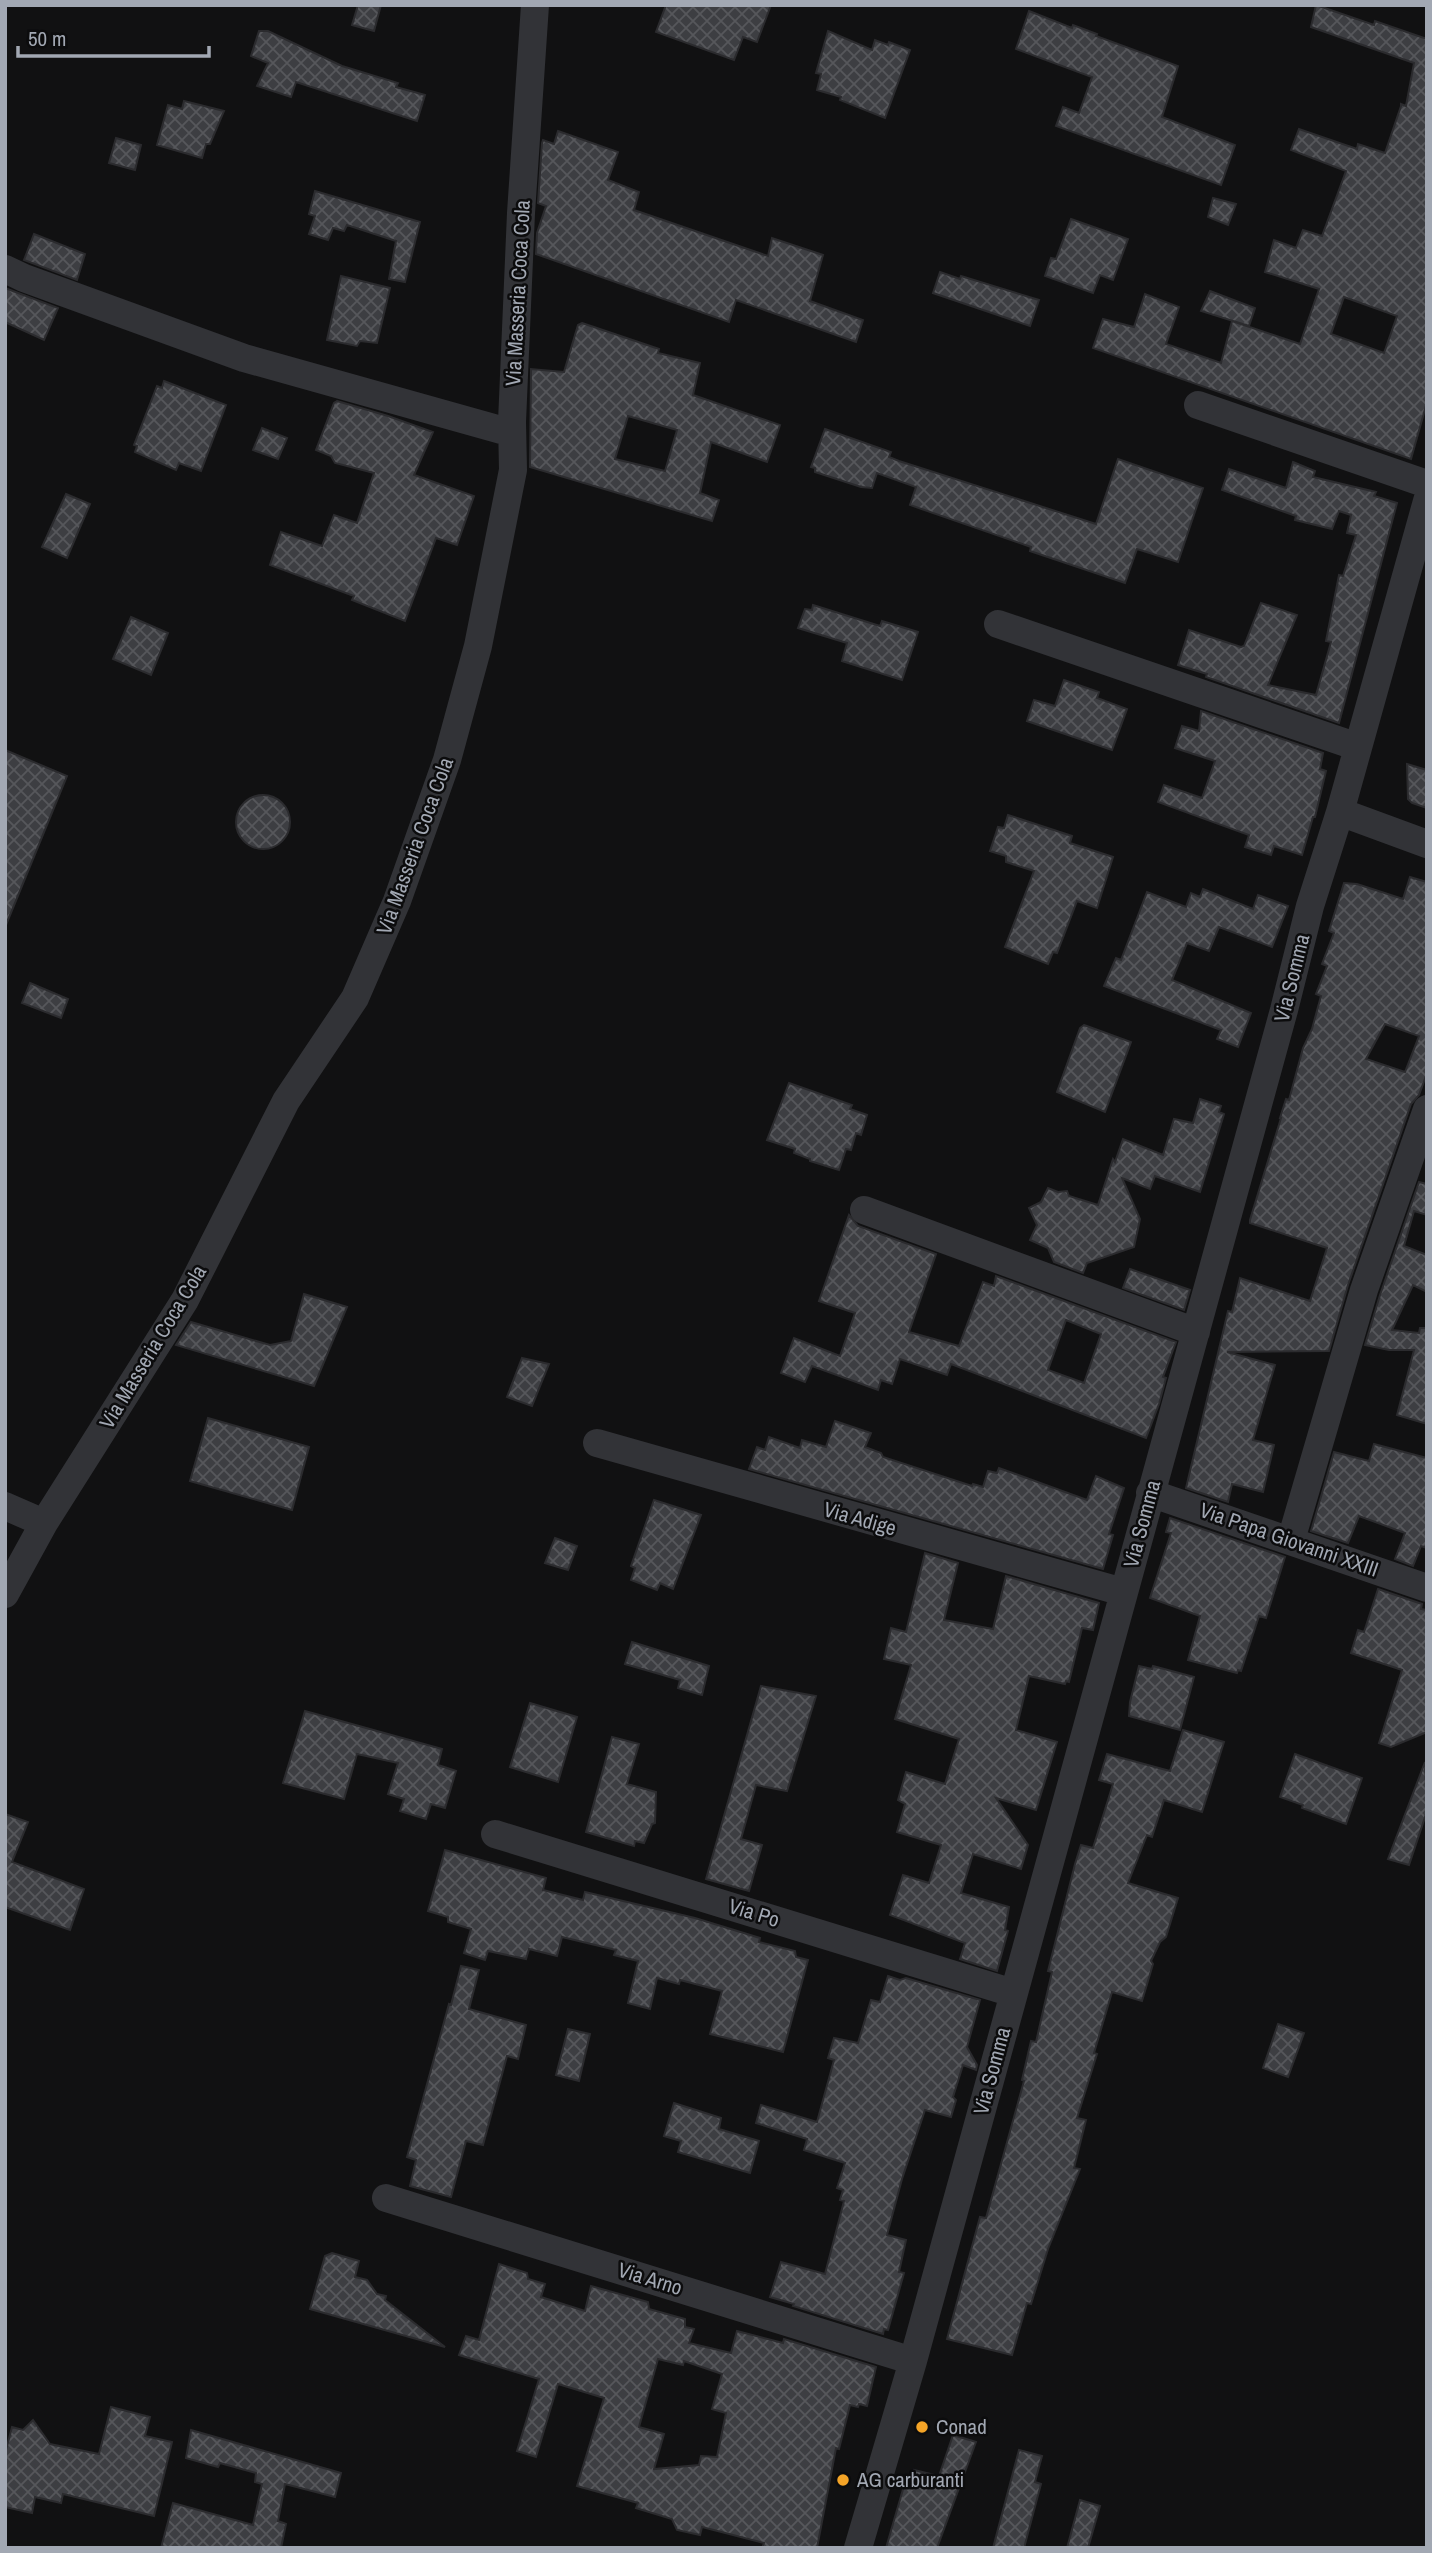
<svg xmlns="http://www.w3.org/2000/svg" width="1432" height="2553" font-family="'Archivo Narrow',sans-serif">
  <defs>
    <pattern id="building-cross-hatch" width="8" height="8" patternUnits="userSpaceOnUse" patternTransform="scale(1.75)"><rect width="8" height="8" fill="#3d3e42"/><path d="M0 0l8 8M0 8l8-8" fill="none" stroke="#56575b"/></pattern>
  </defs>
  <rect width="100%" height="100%" fill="#111112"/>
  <path fill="url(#building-cross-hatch)" stroke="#2b2b2e" stroke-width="2" fill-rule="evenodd" d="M 358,5 L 381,5 L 374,31 L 352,25 Z
    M 666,5 L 771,5 L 757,42 L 743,37 L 734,60 L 656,32 Z
    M 1316,5 L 1374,25 L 1375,21 L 1427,39 L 1427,402 L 1411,459 L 1093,348 L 1103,319 L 1134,327 L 1145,294 L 1179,307 L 1166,344 L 1221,363 L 1232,321 L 1300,344 L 1319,289 L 1265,272 L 1274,240 L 1296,248 L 1303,230 L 1322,236 L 1346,171 L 1291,150 L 1299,129 L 1357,149 L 1358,144 L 1385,153 L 1401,106 L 1401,104 L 1406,106 L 1414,63 L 1311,27 ZM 1344,297 L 1397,316 L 1384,353 L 1331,334 Z
    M 1029,11 L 1072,28 L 1073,25 L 1097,34 L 1096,36 L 1178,66 L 1162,117 L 1235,145 L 1221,185 L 1056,126 L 1063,107 L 1079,113 L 1092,77 L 1016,49 Z
    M 259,31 L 268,31 L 342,66 L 398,83 L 396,87 L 425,95 L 417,121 L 296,82 L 291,97 L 257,86 L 268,63 L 251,56 Z
    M 828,31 L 872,50 L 875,40 L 888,45 L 889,42 L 910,50 L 885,118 L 840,100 L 841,97 L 817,90 L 821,74 L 816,73 Z
    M 184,101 L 224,111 L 210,144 L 206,144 L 202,158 L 157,145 L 168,105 L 182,109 Z
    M 558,131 L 618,152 L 608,180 L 639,192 L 634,210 L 768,256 L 772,238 L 823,255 L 810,301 L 863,320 L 856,342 L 736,300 L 729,322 L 536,254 L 537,233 L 546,206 L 538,203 L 542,143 L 543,140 L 554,144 Z
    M 116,138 L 141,145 L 135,170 L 109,163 Z
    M 315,191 L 420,222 L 405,282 L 389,279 L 396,241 L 347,225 L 344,231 L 333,228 L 328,240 L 309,234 L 315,216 L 309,214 Z
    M 1213,198 L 1236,204 L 1228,225 L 1208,217 Z
    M 1071,219 L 1128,239 L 1113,280 L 1100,275 L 1093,293 L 1045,276 L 1051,258 L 1056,259 Z
    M 34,234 L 85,254 L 77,280 L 24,260 Z
    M 940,272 L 960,279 L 961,276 L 1039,300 L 1030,326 L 933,293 Z
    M 341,276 L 390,288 L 377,343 L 360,341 L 357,346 L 327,340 Z
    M 5,288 L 58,308 L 44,340 L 5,322 Z
    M 1210,291 L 1255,308 L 1249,326 L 1201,311 Z
    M 582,323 L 659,349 L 658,353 L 700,363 L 693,395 L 780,425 L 767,462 L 711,442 L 700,493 L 719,500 L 712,521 L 530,467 L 531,369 L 564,372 L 578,325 ZM 628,416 L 677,430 L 665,471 L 615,459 Z
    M 164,381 L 226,405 L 201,471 L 179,463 L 176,470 L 135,452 L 137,446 L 134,445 L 157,386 L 162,388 Z
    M 337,401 L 388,416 L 433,432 L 414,475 L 474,496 L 457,545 L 436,538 L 405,621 L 352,600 L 354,596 L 270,565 L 281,532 L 322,546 L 334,515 L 357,523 L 374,473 L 335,463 L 331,456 L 316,450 L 334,403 Z
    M 262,428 L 287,438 L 278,459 L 253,450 Z
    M 825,429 L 891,452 L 889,457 L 899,461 L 1096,524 L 1118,459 L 1203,488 L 1178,562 L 1137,549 L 1125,583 L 1030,551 L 1031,547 L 910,505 L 916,487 L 877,473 L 872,488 L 861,487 L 815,472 L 815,468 L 811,467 Z
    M 1293,462 L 1315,471 L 1313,477 L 1376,492 L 1374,496 L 1397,503 L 1339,723 L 1206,677 L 1207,674 L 1178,665 L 1189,630 L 1241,647 L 1244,646 L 1261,603 L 1297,615 L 1268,685 L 1316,695 L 1331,642 L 1326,641 L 1339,575 L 1343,576 L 1356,535 L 1347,533 L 1351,515 L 1339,511 L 1332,529 L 1295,520 L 1296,516 L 1222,490 L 1229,469 L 1286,488 Z
    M 66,494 L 90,504 L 67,558 L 42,547 Z
    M 813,605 L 880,626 L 882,621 L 918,632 L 902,680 L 842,661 L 847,643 L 798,628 L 805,609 L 812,610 Z
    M 131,617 L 168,633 L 151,675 L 113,659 Z
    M 1064,680 L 1099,692 L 1097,698 L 1127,709 L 1112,750 L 1027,721 L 1034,700 L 1055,706 Z
    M 1201,711 L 1323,753 L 1320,769 L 1326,771 L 1315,817 L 1313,817 L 1302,855 L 1274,846 L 1271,855 L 1245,847 L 1249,835 L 1158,802 L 1164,785 L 1202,798 L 1215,761 L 1175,748 L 1182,726 L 1199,731 Z
    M 5,750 L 67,776 L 6,925 L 5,925 Z
    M 1407,764 L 1427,770 L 1427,808 L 1412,803 L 1408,799 Z
    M236 822a27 27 0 1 1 54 0a27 27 0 1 1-54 0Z
    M 1008,815 L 1072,836 L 1070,843 L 1113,857 L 1097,908 L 1077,901 L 1057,953 L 1053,952 L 1048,964 L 1005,947 L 1034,871 L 1006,862 L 1006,856 L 990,851 L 998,827 L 1004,828 Z
    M 1410,877 L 1427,882 L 1427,1073 L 1419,1095 L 1411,1104 L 1348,1285 L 1329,1351 L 1227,1352 L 1275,1365 L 1253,1440 L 1274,1445 L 1263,1492 L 1232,1484 L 1228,1502 L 1186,1488 L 1228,1311 L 1232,1312 L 1240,1278 L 1310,1301 L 1327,1248 L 1250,1223 L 1250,1220 L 1281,1118 L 1280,1118 L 1286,1099 L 1289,1100 L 1303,1048 L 1312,1029 L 1321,996 L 1316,994 L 1327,966 L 1322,964 L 1334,933 L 1329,931 L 1344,883 L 1357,884 L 1403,899 ZM 1385,1024 L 1419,1036 L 1405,1072 L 1366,1059 Z
    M 1203,889 L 1253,909 L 1258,895 L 1288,906 L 1272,947 L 1219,927 L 1209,951 L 1187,943 L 1172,980 L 1251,1013 L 1238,1047 L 1217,1039 L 1221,1030 L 1104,986 L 1116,958 L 1121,960 L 1147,892 L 1186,907 L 1191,893 L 1200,897 Z
    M 30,983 L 68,999 L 61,1018 L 22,1003 Z
    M 1084,1025 L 1131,1042 L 1105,1112 L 1057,1092 L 1080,1028 Z
    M 789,1083 L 852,1105 L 850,1109 L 867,1115 L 861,1135 L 856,1133 L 851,1150 L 846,1149 L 839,1170 L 810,1161 L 810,1159 L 794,1153 L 795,1149 L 767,1140 Z
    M 1200,1099 L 1221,1106 L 1219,1112 L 1224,1114 L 1200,1192 L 1155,1176 L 1150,1189 L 1122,1178 L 1140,1219 L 1134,1247 L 1087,1263 L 1083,1273 L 1054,1262 L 1048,1248 L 1030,1240 L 1037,1225 L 1029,1208 L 1041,1202 L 1048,1188 L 1058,1192 L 1067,1191 L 1069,1196 L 1098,1205 L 1113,1159 L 1115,1162 L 1123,1139 L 1163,1155 L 1174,1119 L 1193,1123 Z
    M 1419,1182 L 1427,1184 L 1427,1215 L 1414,1211 L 1404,1246 L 1427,1255 L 1427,1292 L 1413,1285 L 1392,1330 L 1419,1333 L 1420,1328 L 1427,1328 L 1427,1424 L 1397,1415 L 1414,1350 L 1389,1350 L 1365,1345 L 1380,1295 Z
    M 849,1215 L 858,1226 L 936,1254 L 909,1332 L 959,1346 L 983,1282 L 994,1286 L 996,1276 L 1176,1342 L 1163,1377 L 1166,1378 L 1159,1404 L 1146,1438 L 951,1364 L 947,1375 L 900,1359 L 892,1384 L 881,1380 L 878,1390 L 812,1366 L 805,1382 L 781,1373 L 794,1338 L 840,1356 L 855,1313 L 819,1301 ZM 1066,1320 L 1101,1334 L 1084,1383 L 1048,1370 Z
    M 1130,1269 L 1190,1290 L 1184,1310 L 1123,1288 Z
    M 304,1294 L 347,1307 L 314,1386 L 176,1345 L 191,1322 L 270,1345 L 291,1341 Z
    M 522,1358 L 549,1364 L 532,1406 L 507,1397 Z
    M 208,1418 L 309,1447 L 292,1510 L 190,1481 Z
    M 835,1421 L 871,1433 L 865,1447 L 881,1453 L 883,1457 L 972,1486 L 973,1484 L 983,1487 L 988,1471 L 997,1473 L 999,1468 L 1087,1500 L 1096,1476 L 1124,1488 L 1109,1534 L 1113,1535 L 1103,1569 L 749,1469 L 757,1447 L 765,1450 L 769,1437 L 800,1448 L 802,1440 L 826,1447 Z
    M 1374,1444 L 1427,1458 L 1427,1548 L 1421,1546 L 1413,1566 L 1395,1559 L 1405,1533 L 1359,1516 L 1348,1543 L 1311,1531 L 1334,1452 L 1369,1461 Z
    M 654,1500 L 701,1515 L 673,1589 L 660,1583 L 657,1590 L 631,1580 L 635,1568 L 631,1566 Z
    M 1170,1518 L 1285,1557 L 1266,1618 L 1259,1616 L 1241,1671 L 1238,1670 L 1237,1673 L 1188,1660 L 1200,1616 L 1150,1598 L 1171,1533 L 1166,1532 Z
    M 555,1538 L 577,1546 L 568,1570 L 545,1563 Z
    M 925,1553 L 958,1563 L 944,1620 L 993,1629 L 1006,1576 L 1099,1603 L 1093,1630 L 1082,1628 L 1069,1682 L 1066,1681 L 1065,1684 L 1029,1676 L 1016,1730 L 1057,1742 L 1036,1810 L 996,1798 L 1028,1845 L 1021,1869 L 973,1854 L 961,1893 L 1009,1907 L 1005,1930 L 1008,1931 L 997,1971 L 960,1959 L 965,1943 L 890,1915 L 903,1875 L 929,1883 L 941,1845 L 897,1832 L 905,1804 L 898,1800 L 906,1772 L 945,1784 L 959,1739 L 895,1719 L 911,1665 L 884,1659 L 891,1628 L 906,1632 Z
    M 1378,1589 L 1422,1604 L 1421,1609 L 1427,1610 L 1427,1732 L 1391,1747 L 1379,1743 L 1402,1670 L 1351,1653 L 1358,1630 L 1364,1632 Z
    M 632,1642 L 709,1666 L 702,1695 L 678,1688 L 680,1680 L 625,1664 Z
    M 1139,1666 L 1152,1669 L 1153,1666 L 1194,1677 L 1180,1730 L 1129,1716 L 1130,1702 Z
    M 761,1686 L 816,1696 L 787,1791 L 756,1785 L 741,1839 L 762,1845 L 749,1891 L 706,1879 Z
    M 530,1703 L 577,1717 L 558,1782 L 510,1767 Z
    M 305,1711 L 442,1749 L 438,1765 L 456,1771 L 445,1808 L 431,1804 L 426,1819 L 400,1811 L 404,1799 L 388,1794 L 398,1763 L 357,1754 L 344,1799 L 283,1783 Z
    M 1183,1730 L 1224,1742 L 1202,1812 L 1164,1800 L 1152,1837 L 1147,1835 L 1128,1883 L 1178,1898 L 1166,1937 L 1160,1942 L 1151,1961 L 1153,1964 L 1142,2001 L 1112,1992 L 1094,2053 L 1097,2054 L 1077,2118 L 1086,2120 L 1074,2168 L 1080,2169 L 1048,2249 L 1031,2304 L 1027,2303 L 1012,2355 L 947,2339 L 980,2217 L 986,2218 L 1024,2081 L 1022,2080 L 1031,2041 L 1036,2042 L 1052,1972 L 1048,1971 L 1075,1864 L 1081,1845 L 1093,1848 L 1113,1784 L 1099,1780 L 1107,1754 L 1170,1771 Z
    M 612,1737 L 639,1744 L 627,1784 L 656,1792 L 655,1823 L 652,1824 L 644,1843 L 635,1841 L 634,1846 L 586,1832 Z
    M 1295,1754 L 1362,1778 L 1346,1824 L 1302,1808 L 1303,1805 L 1280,1797 Z
    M 1425,1762 L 1427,1811 L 1409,1865 L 1388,1859 Z
    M 5,1814 L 28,1822 L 12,1862 L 84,1889 L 70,1930 L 5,1907 Z
    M 445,1850 L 546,1878 L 543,1890 L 583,1900 L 585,1892 L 695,1918 L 760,1938 L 759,1942 L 795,1951 L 796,1957 L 808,1960 L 783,2052 L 710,2034 L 722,1991 L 680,1980 L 679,1984 L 657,1978 L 650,2009 L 628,2003 L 638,1961 L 614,1955 L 616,1950 L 562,1937 L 557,1956 L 529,1949 L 526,1959 L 488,1951 L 485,1960 L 464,1953 L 471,1929 L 448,1922 L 448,1917 L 428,1911 Z
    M 461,1966 L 479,1970 L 469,2009 L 526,2025 L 518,2059 L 507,2056 L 483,2145 L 466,2141 L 451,2197 L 410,2186 L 416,2160 L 407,2157 L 449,2004 L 451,2005 Z
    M 888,1976 L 900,1980 L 906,1978 L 980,2000 L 967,2047 L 977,2065 L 976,2070 L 963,2065 L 953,2097 L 956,2100 L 951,2117 L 925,2110 L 902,2179 L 887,2235 L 906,2240 L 899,2272 L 904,2273 L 888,2330 L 884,2329 L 883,2334 L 793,2306 L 794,2304 L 770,2297 L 781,2262 L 825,2274 L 844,2201 L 840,2200 L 843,2190 L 837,2188 L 845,2163 L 804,2150 L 807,2139 L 756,2123 L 761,2105 L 817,2122 L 834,2060 L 828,2058 L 834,2038 L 858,2043 L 871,2000 L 880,2002 Z
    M 1278,2024 L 1304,2033 L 1288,2077 L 1263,2068 Z
    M 568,2029 L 590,2034 L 579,2081 L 556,2075 Z
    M 674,2103 L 721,2118 L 719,2129 L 759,2141 L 750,2173 L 678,2152 L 681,2141 L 664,2136 Z
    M 332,2253 L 359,2261 L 355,2277 L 367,2280 L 377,2294 L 386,2296 L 385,2300 L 445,2347 L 310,2309 L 325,2256 Z
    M 499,2264 L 527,2273 L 528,2279 L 545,2284 L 541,2297 L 585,2311 L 591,2286 L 648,2302 L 649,2309 L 685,2319 L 685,2327 L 694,2329 L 689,2343 L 731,2353 L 737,2331 L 783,2343 L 784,2339 L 876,2367 L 867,2406 L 859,2404 L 858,2407 L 850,2405 L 839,2449 L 836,2448 L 817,2548 L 762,2548 L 764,2543 L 702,2527 L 700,2535 L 677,2530 L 672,2519 L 636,2508 L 638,2503 L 577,2486 L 604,2398 L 558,2384 L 536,2457 L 517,2451 L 539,2379 L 459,2355 L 466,2336 L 479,2340 ZM 658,2359 L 683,2365 L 684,2361 L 722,2374 L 712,2409 L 726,2413 L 717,2457 L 701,2456 L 699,2465 L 654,2469 L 664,2434 L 639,2427 Z
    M 111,2407 L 150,2417 L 145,2436 L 172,2442 L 154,2516 L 63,2494 L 61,2503 L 35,2497 L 32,2513 L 5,2507 L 5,2454 L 12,2427 L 23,2430 L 33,2420 L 50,2444 L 99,2454 Z
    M 191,2430 L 341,2473 L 335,2497 L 285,2484 L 278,2521 L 286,2524 L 281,2548 L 161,2548 L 173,2503 L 253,2525 L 262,2484 L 255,2482 L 256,2473 L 220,2463 L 218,2467 L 186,2458 Z
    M 953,2435 L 976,2442 L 937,2548 L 886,2548 L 906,2479 L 911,2480 L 914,2470 L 939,2476 Z
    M 1019,2450 L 1042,2456 L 1035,2482 L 1041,2484 L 1024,2548 L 993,2548 Z
    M 1080,2500 L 1100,2506 L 1088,2548 L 1067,2548 Z"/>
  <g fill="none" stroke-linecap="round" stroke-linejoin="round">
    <path stroke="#323337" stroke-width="28" d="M 5,269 L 24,278 L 244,358 L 512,433
      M 1198,405 L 1427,484
      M 998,624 L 1358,747
      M 1340,812 L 1427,844
      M 864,1210 L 1196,1332
      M 597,1443 L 1123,1592
      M 1150,1493 L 1427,1588
      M 5,1506 L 44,1523
      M 1291,1540 L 1364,1290 L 1427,1109
      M 5,1594 L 44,1523 L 185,1300 L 286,1101 L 355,998 L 397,901 L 447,760 L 478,646 L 513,470 L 512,422 L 521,213 L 535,5
      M 495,1834 L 1013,1993
      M 386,2198 L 913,2361
      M 858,2548 L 913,2361 L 1284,1010 L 1310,906 L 1340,812 L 1427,501"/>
  </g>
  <g fill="#f4a427" stroke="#0c0c0d" stroke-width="2.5">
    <circle cx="922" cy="2427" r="7"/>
    <circle cx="843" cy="2480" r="7"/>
  </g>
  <g text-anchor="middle" stroke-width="5" stroke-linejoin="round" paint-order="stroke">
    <g font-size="21" fill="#a2a8b3" stroke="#0c0c0d">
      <text transform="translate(518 293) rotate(-87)" y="7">Via Masseria Coca Cola</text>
      <text transform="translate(415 846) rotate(-70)" y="7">Via Masseria Coca Cola</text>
      <text transform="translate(1292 978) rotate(-76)" y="7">Via Somma</text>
      <text transform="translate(153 1347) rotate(-59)" y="7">Via Masseria Coca Cola</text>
      <text transform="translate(860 1519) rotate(16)" y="7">Via Adige</text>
      <text transform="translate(1142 1524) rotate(-75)" y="7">Via Somma</text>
      <text transform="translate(1289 1540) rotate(19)" y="7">Via Papa Giovanni XXIII</text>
      <text transform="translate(754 1913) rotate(17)" y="7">Via Po</text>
      <text transform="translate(992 2071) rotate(-75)" y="7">Via Somma</text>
      <text transform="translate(650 2279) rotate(17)" y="7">Via Arno</text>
    </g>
    <g font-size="21" fill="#a2a8b3" stroke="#0c0c0d" text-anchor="start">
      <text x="936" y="2434">Conad</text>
      <text x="857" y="2487">AG carburanti</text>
    </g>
  </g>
  <rect width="1432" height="2553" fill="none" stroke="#a2a8b3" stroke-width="14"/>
  <path d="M18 46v10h191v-10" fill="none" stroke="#a2a8b3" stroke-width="3.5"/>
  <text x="28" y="46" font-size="21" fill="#a2a8b3" stroke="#0c0c0d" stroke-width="5" paint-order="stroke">50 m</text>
</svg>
